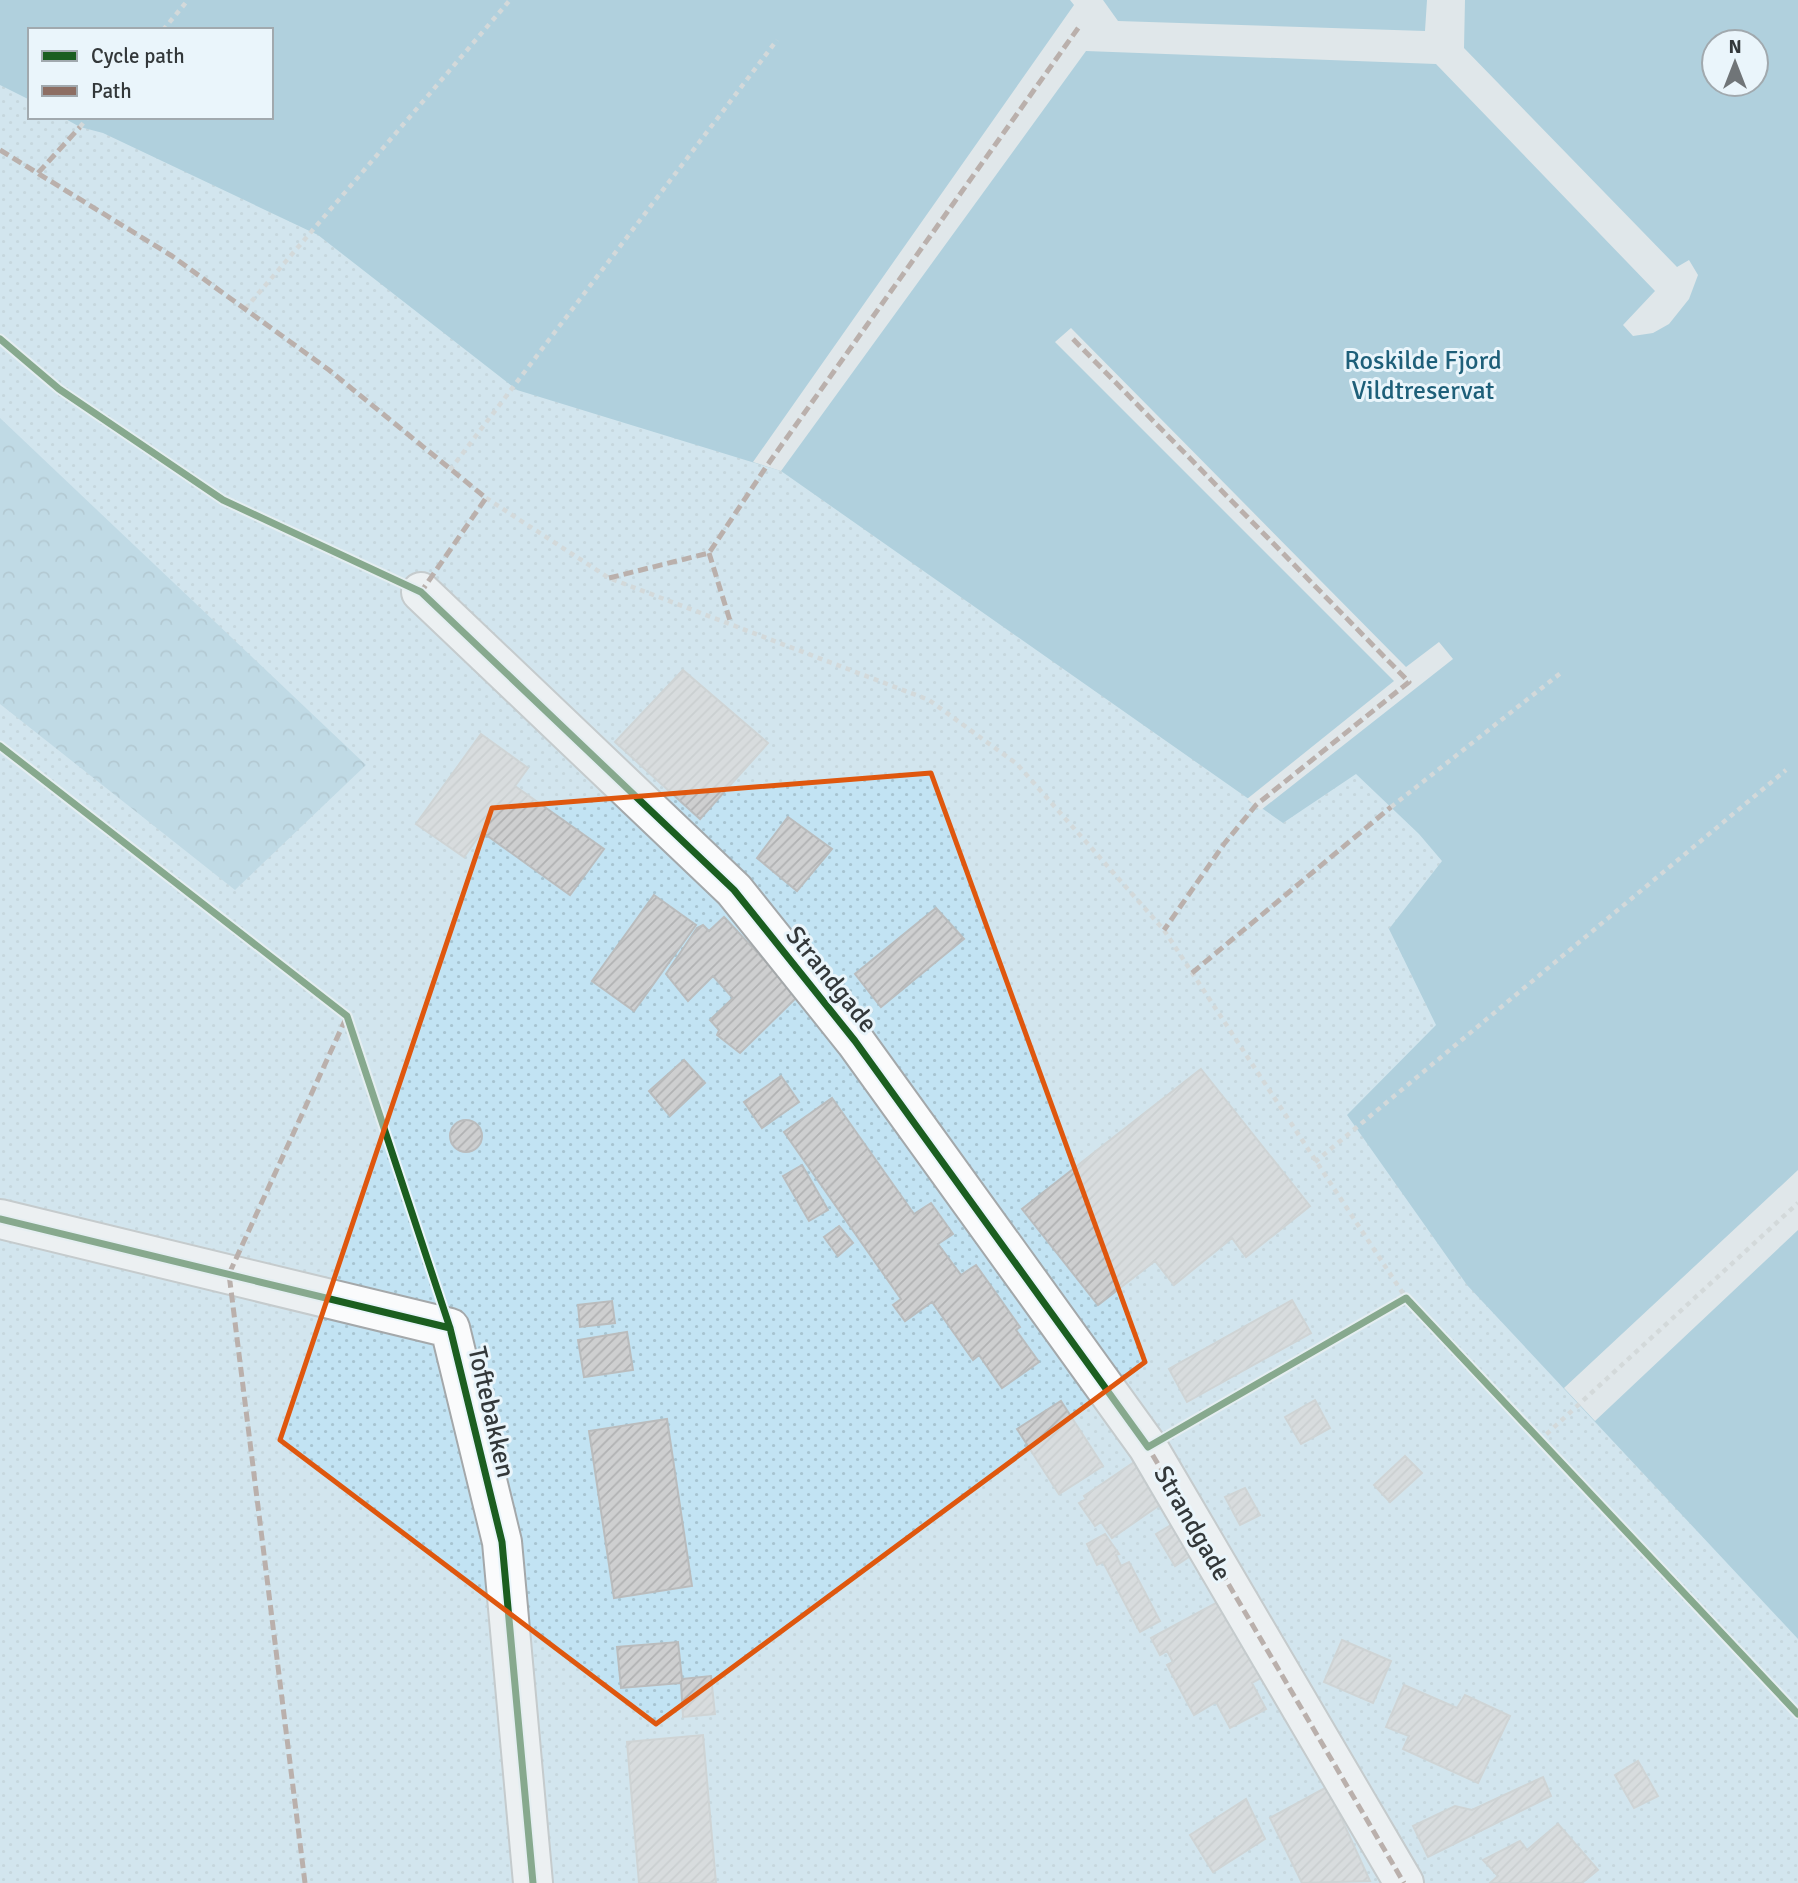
<svg xmlns="http://www.w3.org/2000/svg" width="1798" height="1883" font-family="Signika,sans-serif">
  <defs>
    <pattern id="grass-dots" width="8" height="8" patternUnits="userSpaceOnUse" patternTransform="scale(1.75)"><rect width="8" height="8" fill="#c2e3f3"/><path d="M2 2h.1M6 6h.1" fill="none" stroke="#a7c4d1" stroke-width="1.8" stroke-linecap="round"/></pattern>
    <pattern id="forest-crowns" width="20" height="18" patternUnits="userSpaceOnUse" patternTransform="scale(1.75)"><rect width="20" height="18" fill="#99cae1"/><path d="M2 6a3 3 0 1 1 6 0M12 15a3 3 0 1 1 6 0" fill="none" stroke="#7da5b7"/></pattern>
    <pattern id="building-hatch" width="6" height="6" patternUnits="userSpaceOnUse" patternTransform="scale(1.75)"><rect width="6" height="6" fill="#cecfd0"/><path d="M-1 1l2-2M0 6l6-6M5 7l2-2" fill="none" stroke="#b1b2b3"/></pattern>
  </defs>
  <rect width="100%" height="100%" fill="#e0e7ea"/>
  <path fill="url(#grass-dots)" fill-rule="evenodd" d="M 0,0 L 1798,0 L 1798,1883 L 0,1883 ZM 30,30 L 271,30 L 271,117 L 30,117 ZM 1714,42 L 1756,42 L 1756,84 L 1714,84 Z"/>
  <path fill="url(#forest-crowns)" d="M 0,418 L 366,765 L 235,890 L 0,704 Z"/>
  <path fill="#76b4cf" fill-rule="evenodd" d="M 0,0 L 1798,0 L 1798,1639 L 1467,1285 L 1347,1115 L 1436,1025 L 1389,929 L 1442,861 L 1419,834 L 1356,774 L 1283,823 L 781,471 L 517,390 L 318,235 L 103,133 L 80,127 L 62,117 L 271,117 L 271,30 L 30,30 L 30,100 L 0,85 ZM 1714,42 L 1756,42 L 1756,84 L 1714,84 Z"/>
  <path fill="#e0e7ea" d="M 1070,0 L 1103,0 L 1118,21 L 1425,31 L 1427,0 L 1465,0 L 1464,48 L 1677,267 L 1689,260 L 1698,275 L 1689,299 L 1669,324 L 1653,333 L 1633,336 L 1623,325 L 1655,291 L 1436,64 L 1086,51 L 781,471 L 753,462 L 1074,5 Z
    M 1071,328 L 1406,667 L 1439,642 L 1453,659 L 1261,810 L 1247,799 L 1394,681 L 1055,342 Z
    M 1798,1170 L 1798,1230 L 1595,1421 L 1564,1388 Z"/>
  <path fill="url(#building-hatch)" stroke="#babcbd" stroke-width="2" d="M 683,670 L 768,743 L 700,819 L 615,742 Z
    M 481,734 L 528,768 L 515,786 L 604,849 L 570,895 L 482,832 L 464,857 L 416,824 Z
    M 788,817 L 832,849 L 797,891 L 757,858 Z
    M 654,895 L 696,925 L 634,1011 L 592,981 Z
    M 936,908 L 964,939 L 881,1007 L 855,974 Z
    M 724,917 L 798,996 L 740,1053 L 717,1035 L 719,1030 L 710,1020 L 733,998 L 713,976 L 688,1001 L 666,974 L 697,928 L 703,925 L 709,931 Z
    M 684,1060 L 705,1083 L 670,1116 L 649,1091 Z
    M 1201,1069 L 1310,1206 L 1246,1257 L 1232,1238 L 1174,1285 L 1155,1261 L 1098,1305 L 1022,1209 Z
    M 781,1076 L 799,1102 L 762,1128 L 744,1102 Z
    M 832,1098 L 914,1214 L 931,1203 L 953,1234 L 938,1244 L 961,1275 L 976,1265 L 1020,1327 L 1016,1330 L 1039,1362 L 1002,1388 L 979,1355 L 973,1360 L 932,1302 L 905,1321 L 893,1305 L 901,1299 L 784,1132 Z
    M450 1136a16 16 0 1 1 32 0a16 16 0 1 1-32 0Z
    M 802,1165 L 828,1210 L 809,1221 L 783,1176 Z
    M 839,1226 L 853,1243 L 838,1256 L 824,1237 Z
    M 1292,1300 L 1311,1333 L 1187,1402 L 1169,1369 Z
    M 612,1301 L 615,1323 L 580,1327 L 578,1305 Z
    M 627,1332 L 633,1370 L 584,1377 L 578,1340 Z
    M 1315,1400 L 1330,1428 L 1301,1444 L 1285,1417 Z
    M 1061,1401 L 1103,1466 L 1059,1494 L 1017,1429 Z
    M 667,1419 L 692,1586 L 614,1598 L 589,1431 Z
    M 1405,1456 L 1422,1473 L 1390,1502 L 1374,1485 Z
    M 1136,1461 L 1164,1502 L 1112,1538 L 1101,1522 L 1095,1526 L 1079,1503 L 1086,1499 L 1084,1496 Z
    M 1245,1488 L 1260,1515 L 1240,1525 L 1225,1497 Z
    M 1176,1522 L 1195,1553 L 1175,1566 L 1156,1534 Z
    M 1105,1534 L 1119,1554 L 1116,1555 L 1121,1566 L 1129,1562 L 1160,1621 L 1140,1632 L 1103,1562 L 1097,1565 L 1087,1544 Z
    M 1227,1597 L 1268,1674 L 1252,1683 L 1266,1709 L 1230,1728 L 1216,1702 L 1194,1715 L 1167,1665 L 1173,1662 L 1167,1651 L 1160,1655 L 1151,1638 Z
    M 1342,1640 L 1391,1661 L 1373,1703 L 1324,1682 Z
    M 678,1642 L 682,1679 L 711,1676 L 715,1714 L 683,1717 L 681,1683 L 621,1688 L 617,1647 Z
    M 1404,1685 L 1457,1708 L 1465,1695 L 1510,1716 L 1478,1783 L 1403,1749 L 1409,1736 L 1386,1727 Z
    M 703,1735 L 716,1883 L 639,1883 L 627,1742 Z
    M 1638,1761 L 1658,1796 L 1634,1808 L 1615,1775 Z
    M 1543,1777 L 1551,1796 L 1428,1857 L 1413,1826 L 1455,1806 L 1472,1810 Z
    M 1327,1787 L 1370,1881 L 1302,1883 L 1270,1818 Z
    M 1246,1799 L 1265,1839 L 1213,1872 L 1190,1835 Z
    M 1558,1824 L 1598,1870 L 1582,1883 L 1490,1883 L 1498,1876 L 1483,1860 L 1520,1841 L 1527,1850 Z"/>
  <g fill="none" stroke-linecap="round" stroke-linejoin="round">
    <g stroke="#a4a8aa" stroke-width="42">
      <path id="minor" d="M 421,592 L 734,890 L 855,1041 L 1148,1447 L 1404,1883
        M 0,1219 L 450,1328 L 502,1542 L 533,1883"/>
    </g>
    <path stroke="#c4c7c8" stroke-width="4.5" stroke-dasharray="5 5" stroke-linecap="butt" d="M 163,30 L 188,0
      M 80,127 L 88,117
      M 245,309 L 510,0
      M 450,470 L 777,40
      M 486,498 L 609,578 L 929,700 L 1017,764 L 1164,930 L 1406,1298
      M 1391,807 L 1562,672
      M 1315,1162 L 1786,770
      M 1539,1441 L 1798,1203"/>
    <use href="#minor" stroke="#fafbfc" stroke-width="38"/>
    <path stroke="#8d6e63" stroke-width="5" stroke-dasharray="10 5" stroke-linecap="butt" d="M 0,150 L 172,256 L 329,370 L 486,498 L 421,592
      M 38,173 L 80,127
      M 1073,339 L 1409,682 L 1256,805 L 1224,844 L 1164,930
      M 709,553 L 731,624
      M 609,578 L 709,553 L 766,467 L 1081,24
      M 1192,973 L 1391,807
      M 1145,1442 L 1404,1883
      M 305,1883 L 229,1274 L 347,1016"/>
    <g stroke="#eaf5fb" stroke-width="11">
      <path id="cycleway" d="M 0,339 L 59,389 L 223,500 L 421,592 L 734,890 L 855,1041 L 1148,1447 L 1406,1298 L 1798,1714
        M 0,746 L 347,1016 L 450,1328 L 502,1542 L 533,1883
        M 0,1219 L 450,1328"/>
    </g>
    <use href="#cycleway" stroke="#1b5e20" stroke-width="7"/>
  </g>
  <path d="M0 0H1798V1883H0ZM 931,773 L 1145,1362 L 656,1724 L 280,1440 L 492,808 Z" fill="#e0e7ea" fill-opacity=".55" fill-rule="evenodd"/>
  <path fill="none" stroke="#df570e" stroke-width="5" stroke-linejoin="round" d="M 931,773 L 1145,1362 L 656,1724 L 280,1440 L 492,808 Z"/>
  <g text-anchor="middle" stroke-width="6" stroke-linejoin="round" paint-order="stroke">
    <g font-size="26" fill="#1e5f79" stroke="#eaf5fb">
      <text x="1423" y="369">Roskilde Fjord<tspan x="1423" dy="30">Vildtreservat</tspan></text>
    </g>
    <g font-size="26" fill="#33383a" stroke="#eaf5fb">
      <text transform="translate(832 979) rotate(51)" y="9">Strandgade</text>
      <text transform="translate(492 1412) rotate(77)" y="9">Toftebakken</text>
      <text transform="translate(1193 1523) rotate(60)" y="9">Strandgade</text>
    </g>
  </g>
  <rect x="28" y="28" width="245" height="91" fill="#eaf5fb" stroke="#a1a9ae" stroke-width="2"/>
  <rect x="42" y="51" width="35" height="10" fill="#1b5e20" stroke="#a1a9ae" stroke-width="2"/>
  <text x="91" y="63" font-size="21" fill="#33383a">Cycle path</text>
  <rect x="42" y="86" width="35" height="10" fill="#8d6e63" stroke="#a1a9ae" stroke-width="2"/>
  <text x="91" y="98" font-size="21" fill="#33383a">Path</text>
  <g transform="translate(1735 63)"><circle r="33" fill="#eaf5fb" stroke="#a1a9ae" stroke-width="2"/>
  <path d="M0-5L12 26L0 18L-12 26Z" fill="#707578"/>
  <text y="-10" font-size="19" font-weight="bold" text-anchor="middle" fill="#33383a">N</text>
  </g>
</svg>
